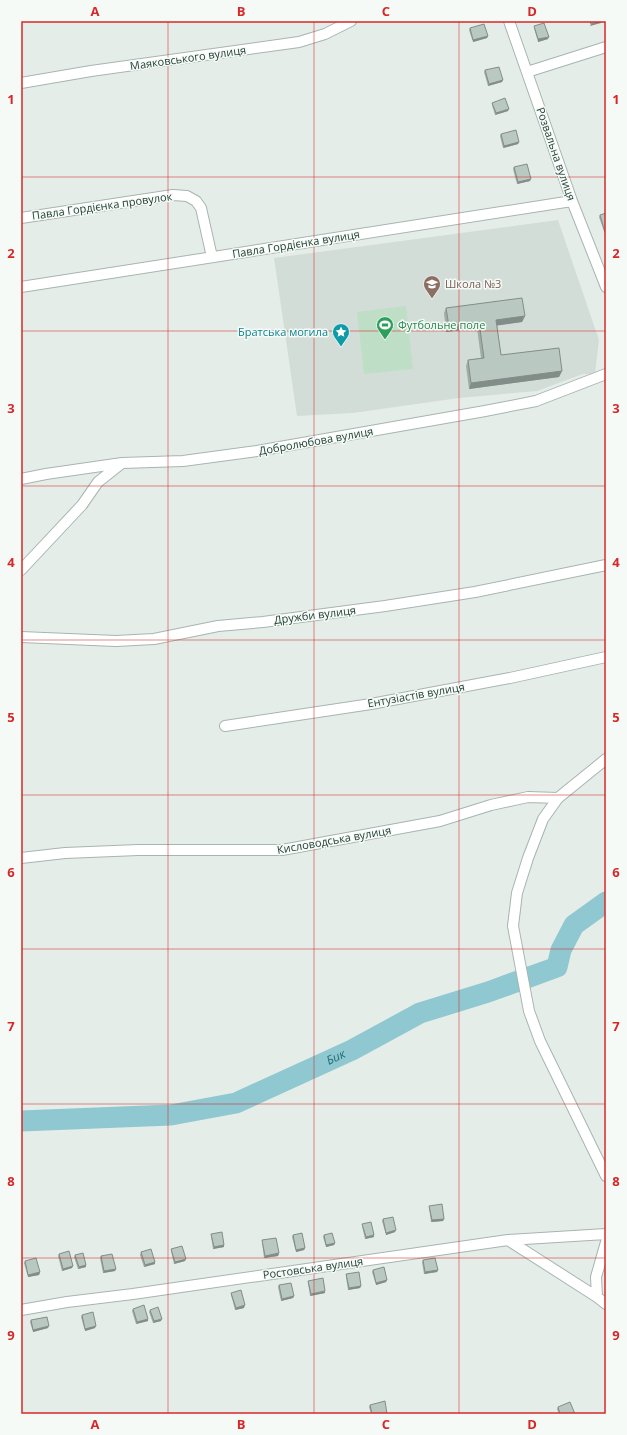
<svg xmlns="http://www.w3.org/2000/svg" width="627" height="1435" font-family="'Open Sans',sans-serif">
  <rect width="100%" height="100%" fill="#e5ede9"/>
  <path fill="#d3ddd8" d="M 558,220 L 599,340 L 595,374 L 583,374 L 537,391 L 459,398 L 353,413 L 297,416 L 274,258 Z"/>
  <path fill="#bedec6" d="M 406,306 L 413,369 L 364,374 L 357,312 Z"/>
  <g fill="none" stroke-linecap="round" stroke-linejoin="round">
    <path stroke="#8fc8d0" stroke-width="21" id="s1" d="M 21,1121 L 171,1115 L 236,1103 L 352,1050 L 420,1013 L 488,992 L 557,967 L 561,950 L 574,925 L 606,902"/>
    <g stroke="#a7b5b0" stroke-width="12">
      <path id="minor" d="M 509,21 L 572,201 L 606,287
        M 527,72 L 606,47
        M 21,83 L 91,71 L 299,42 L 325,34 L 351,21
        M 21,218 L 173,195 L 187,196 L 196,201 L 201,208 L 212,257
        M 21,287 L 572,201
        M 21,479 L 46,474 L 122,463 L 183,461 L 257,451 L 485,411 L 536,401 L 606,374
        M 21,570 L 82,505 L 98,482 L 122,463
        M 21,637 L 116,641 L 154,639 L 218,626 L 263,622 L 385,606 L 475,592 L 606,565
        M 225,726 L 371,704 L 510,678 L 606,657
        M 558,798 L 543,819 L 528,858 L 517,893 L 513,926 L 529,1011 L 540,1041 L 606,1176
        M 21,858 L 65,853 L 138,850 L 282,850 L 440,821 L 491,805 L 528,797 L 558,798 L 606,759
        M 508,1240 L 597,1297
        M 606,1242 L 596,1277 L 597,1297 L 606,1304
        M 21,1310 L 67,1302 L 133,1294 L 508,1240 L 606,1234"/>
    </g>
    <use href="#minor" stroke="#fff" stroke-width="10"/>
  </g>
  <path fill="#a0aca7" d="M 534,26 L 548,39 L 538,42 L 534,28 Z
    M 470,28 L 488,36 L 487,38 L 473,42 L 469,30 Z
    M 485,70 L 503,80 L 502,82 L 488,86 L 484,72 Z
    M 492,103 L 508,111 L 495,115 L 492,105 Z
    M 501,134 L 519,142 L 518,144 L 503,148 L 500,136 Z
    M 514,167 L 530,181 L 517,184 L 513,169 Z
    M 600,215 L 606,234 L 605,234 L 599,217 Z
    M 446,308 L 525,316 L 522,322 L 497,325 L 501,355 L 562,371 L 559,377 L 469,389 L 466,366 L 468,360 L 481,358 L 477,328 L 446,332 L 444,313 Z
    M 429,1206 L 444,1219 L 443,1221 L 431,1222 L 429,1208 Z
    M 383,1219 L 395,1232 L 386,1235 L 382,1221 Z
    M 362,1224 L 374,1235 L 374,1237 L 365,1239 L 362,1226 Z
    M 211,1234 L 224,1245 L 224,1247 L 213,1249 L 211,1236 Z
    M 293,1235 L 305,1248 L 304,1250 L 296,1252 L 292,1237 Z
    M 324,1235 L 335,1243 L 334,1245 L 326,1247 L 323,1237 Z
    M 262,1240 L 279,1253 L 278,1256 L 264,1258 L 262,1242 Z
    M 171,1249 L 185,1261 L 174,1264 L 171,1251 Z
    M 141,1252 L 155,1262 L 155,1264 L 144,1267 L 140,1255 Z
    M 59,1254 L 73,1266 L 72,1268 L 62,1271 L 58,1256 Z
    M 75,1255 L 86,1265 L 86,1267 L 78,1269 L 74,1257 Z
    M 101,1256 L 116,1269 L 115,1271 L 103,1273 L 100,1258 Z
    M 423,1260 L 438,1270 L 437,1272 L 424,1274 L 422,1262 Z
    M 25,1261 L 40,1272 L 39,1275 L 28,1277 L 24,1263 Z
    M 373,1270 L 387,1280 L 386,1282 L 376,1285 L 372,1272 Z
    M 346,1274 L 361,1286 L 360,1288 L 348,1290 L 346,1277 Z
    M 308,1281 L 325,1293 L 310,1296 L 308,1283 Z
    M 279,1285 L 294,1296 L 293,1298 L 281,1301 L 278,1287 Z
    M 231,1293 L 244,1308 L 235,1310 L 231,1295 Z
    M 133,1309 L 148,1321 L 136,1324 L 132,1311 Z
    M 150,1310 L 161,1321 L 153,1323 L 149,1312 Z
    M 82,1315 L 95,1328 L 85,1331 L 81,1317 Z
    M 31,1320 L 48,1328 L 33,1332 L 30,1322 Z
    M 370,1405 L 387,1414 L 371,1414 L 369,1407 Z
    M 558,1407 L 575,1414 L 559,1414 L 557,1409 Z"/>
  <path fill="#828c88" d="M 601,21 L 601,23 L 590,26 L 591,24 Z
    M 488,36 L 487,38 L 473,42 L 473,40 Z
    M 549,37 L 548,39 L 538,42 L 538,39 Z
    M 503,80 L 502,82 L 488,86 L 489,84 Z
    M 509,109 L 508,111 L 495,115 L 496,113 Z
    M 519,142 L 518,144 L 503,148 L 504,146 Z
    M 531,179 L 530,181 L 517,184 L 518,182 Z
    M 525,316 L 522,322 L 494,326 L 496,320 Z
    M 479,322 L 477,328 L 446,332 L 449,326 Z
    M 562,371 L 559,377 L 469,389 L 471,383 Z
    M 444,1219 L 443,1221 L 431,1222 L 432,1220 Z
    M 396,1230 L 395,1232 L 386,1235 L 386,1233 Z
    M 374,1235 L 374,1237 L 365,1239 L 366,1237 Z
    M 335,1243 L 334,1245 L 326,1247 L 326,1245 Z
    M 224,1245 L 224,1247 L 213,1249 L 214,1247 Z
    M 305,1248 L 304,1250 L 296,1252 L 296,1250 Z
    M 279,1253 L 278,1256 L 264,1258 L 265,1256 Z
    M 186,1259 L 185,1261 L 174,1264 L 175,1262 Z
    M 155,1262 L 155,1264 L 144,1267 L 145,1265 Z
    M 86,1265 L 86,1267 L 78,1269 L 79,1267 Z
    M 73,1266 L 72,1268 L 62,1271 L 63,1269 Z
    M 116,1269 L 115,1271 L 103,1273 L 104,1271 Z
    M 438,1270 L 437,1272 L 424,1274 L 425,1272 Z
    M 40,1272 L 39,1275 L 28,1277 L 28,1275 Z
    M 387,1280 L 386,1282 L 376,1285 L 376,1283 Z
    M 361,1286 L 360,1288 L 348,1290 L 349,1288 Z
    M 325,1291 L 325,1293 L 310,1296 L 311,1294 Z
    M 294,1296 L 293,1298 L 281,1301 L 282,1299 Z
    M 245,1305 L 244,1308 L 235,1310 L 236,1308 Z
    M 148,1319 L 148,1321 L 136,1324 L 137,1322 Z
    M 162,1319 L 161,1321 L 153,1323 L 154,1321 Z
    M 49,1326 L 48,1328 L 33,1332 L 33,1330 Z
    M 96,1326 L 95,1328 L 85,1331 L 85,1329 Z"/>
  <path fill="#bac8c2" stroke="#828c88" d="M 590,21 L 600,21 L 591,24 Z
    M 544,23 L 549,37 L 538,39 L 534,26 Z
    M 484,24 L 488,36 L 473,40 L 470,28 Z
    M 499,67 L 503,80 L 489,84 L 485,70 Z
    M 505,98 L 509,109 L 496,113 L 492,103 Z
    M 516,130 L 519,142 L 504,146 L 501,134 Z
    M 527,164 L 531,179 L 518,182 L 514,167 Z
    M 606,213 L 606,232 L 605,232 L 600,215 Z
    M 522,298 L 525,316 L 496,320 L 501,355 L 559,348 L 562,371 L 471,383 L 468,360 L 484,358 L 479,322 L 449,326 L 446,308 Z
    M 442,1204 L 444,1219 L 432,1220 L 429,1206 Z
    M 393,1217 L 396,1230 L 386,1233 L 383,1219 Z
    M 371,1222 L 374,1235 L 366,1237 L 362,1224 Z
    M 222,1232 L 224,1245 L 214,1247 L 211,1234 Z
    M 302,1233 L 305,1248 L 296,1250 L 293,1235 Z
    M 332,1233 L 335,1243 L 326,1245 L 324,1235 Z
    M 276,1238 L 279,1253 L 265,1256 L 262,1240 Z
    M 182,1246 L 186,1259 L 175,1262 L 171,1249 Z
    M 151,1249 L 155,1262 L 145,1265 L 141,1252 Z
    M 69,1251 L 73,1266 L 63,1269 L 59,1254 Z
    M 83,1253 L 86,1265 L 79,1267 L 75,1255 Z
    M 112,1254 L 116,1269 L 104,1271 L 101,1256 Z
    M 36,1258 L 40,1272 L 28,1275 L 25,1261 Z
    M 435,1258 L 438,1270 L 425,1272 L 423,1260 Z
    M 384,1267 L 387,1280 L 376,1283 L 373,1270 Z
    M 359,1272 L 361,1286 L 349,1288 L 346,1274 Z
    M 323,1278 L 325,1291 L 311,1294 L 308,1281 Z
    M 291,1283 L 294,1296 L 282,1299 L 279,1285 Z
    M 241,1290 L 245,1305 L 236,1308 L 231,1293 Z
    M 144,1305 L 148,1319 L 137,1322 L 133,1309 Z
    M 158,1307 L 162,1319 L 154,1321 L 150,1310 Z
    M 93,1312 L 96,1326 L 85,1329 L 82,1315 Z
    M 47,1317 L 49,1326 L 33,1330 L 31,1320 Z
    M 385,1401 L 387,1414 L 372,1414 L 370,1405 Z
    M 570,1402 L 575,1414 L 560,1414 L 558,1407 Z"/>
  <path fill="none" stroke="#d62828" stroke-width="1" stroke-opacity="0.55" d="M 168,21 L 168,1414M 314,21 L 314,1414M 459,21 L 459,1414M 21,177 L 606,177M 21,331 L 606,331M 21,486 L 606,486M 21,640 L 606,640M 21,795 L 606,795M 21,949 L 606,949M 21,1104 L 606,1104M 21,1258 L 606,1258"/>
  <defs>
    <g id="school-pin" transform="scale(0.9)"><path d="M0 17L-7.5 6A9.5 9.5 0 1 1 7.5 6Z" fill="#8d6e63" stroke="#f5faf7"/><path d="M0-5L7-2L0 1L-7-2ZM-4 1L0 2.5L4 1V4Q0 6-4 4Z" fill="#fff"/></g>
    <g id="stadium-pin" transform="scale(0.9)"><path d="M0 17L-7.5 6A9.5 9.5 0 1 1 7.5 6Z" fill="#2e9e5b" stroke="#f5faf7"/><path d="M0-5a6.5 5 0 1 0 0 10a6.5 5 0 1 0 0-10ZM-3.5-1.8h7v3.6h-7Z" fill="#fff"/></g>
    <g id="sight-pin" transform="scale(0.9)"><path d="M0 17L-7.5 6A9.5 9.5 0 1 1 7.5 6Z" fill="#0f9aa8" stroke="#f5faf7"/><path d="M0-6L1.8-2.2L6-1.7L2.9 1.2L3.7 5.4L0 3.3L-3.7 5.4L-2.9 1.2L-6-1.7L-1.8-2.2Z" fill="#fff"/></g>
  </defs>
  <g fill-rule="evenodd">
    <use href="#school-pin" x="432" y="284"/>
    <use href="#stadium-pin" x="385" y="325"/>
    <use href="#sight-pin" x="341" y="332"/>
  </g>
  <g text-anchor="middle" stroke-width="3" stroke-linejoin="round" paint-order="stroke">
    <g font-size="11" fill="#243f37" stroke="#f5faf7">
      <text transform="translate(188 58) rotate(-8)" y="4">Маяковського вулиця</text>
      <text transform="translate(556 154) rotate(71)" y="4">Розвальна вулиця</text>
      <text transform="translate(102 206) rotate(-8)" y="4">Павла Гордієнка провулок</text>
      <text transform="translate(296 244) rotate(-9)" y="4">Павла Гордієнка вулиця</text>
      <text transform="translate(316 441) rotate(-10)" y="4">Добролюбова вулиця</text>
      <text transform="translate(315 615) rotate(-7)" y="4">Дружби вулиця</text>
      <text transform="translate(416 695) rotate(-10)" y="4">Ентузіастів вулиця</text>
      <text transform="translate(334 840) rotate(-10)" y="4">Кисловодська вулиця</text>
      <text transform="translate(313 1268) rotate(-8)" y="4">Ростовська вулиця</text>
    </g>
    <g font-size="11" fill="#785e54" stroke="#f5faf7" text-anchor="start">
      <text x="445" y="288">Школа №3</text>
    </g>
    <g font-size="11" fill="#27864d" stroke="#f5faf7" text-anchor="start">
      <text x="398" y="329">Футбольне поле</text>
    </g>
    <g font-size="11" fill="#0d838f" stroke="#f5faf7" text-anchor="end">
      <text x="328" y="336">Братська могила</text>
    </g>
    <g font-size="12" font-style="italic" fill="#1f6d7a" stroke="#f5faf7">
      <text dy="4" stroke="none"><textPath href="#s1" startOffset="326">Бик</textPath></text>
    </g>
  </g>
  <rect width="627" height="1435" fill="none" stroke="#f5faf7" stroke-width="44"/>
  <rect x="22" y="22" width="583" height="1391" fill="none" stroke="#d62828" stroke-width="1.5"/>
  <g font-size="13" text-anchor="middle" font-weight="bold" fill="#d62828">
    <text x="95" y="16">A</text>
    <text x="241" y="16">B</text>
    <text x="386" y="16">C</text>
    <text x="532" y="16">D</text>
    <text x="11" y="104">1</text>
    <text x="616" y="104">1</text>
    <text x="11" y="258">2</text>
    <text x="616" y="258">2</text>
    <text x="11" y="413">3</text>
    <text x="616" y="413">3</text>
    <text x="11" y="567">4</text>
    <text x="616" y="567">4</text>
    <text x="11" y="722">5</text>
    <text x="616" y="722">5</text>
    <text x="11" y="877">6</text>
    <text x="616" y="877">6</text>
    <text x="11" y="1031">7</text>
    <text x="616" y="1031">7</text>
    <text x="11" y="1186">8</text>
    <text x="616" y="1186">8</text>
    <text x="11" y="1340">9</text>
    <text x="616" y="1340">9</text>
    <text x="95" y="1429">A</text>
    <text x="241" y="1429">B</text>
    <text x="386" y="1429">C</text>
    <text x="532" y="1429">D</text>
  </g>
</svg>
